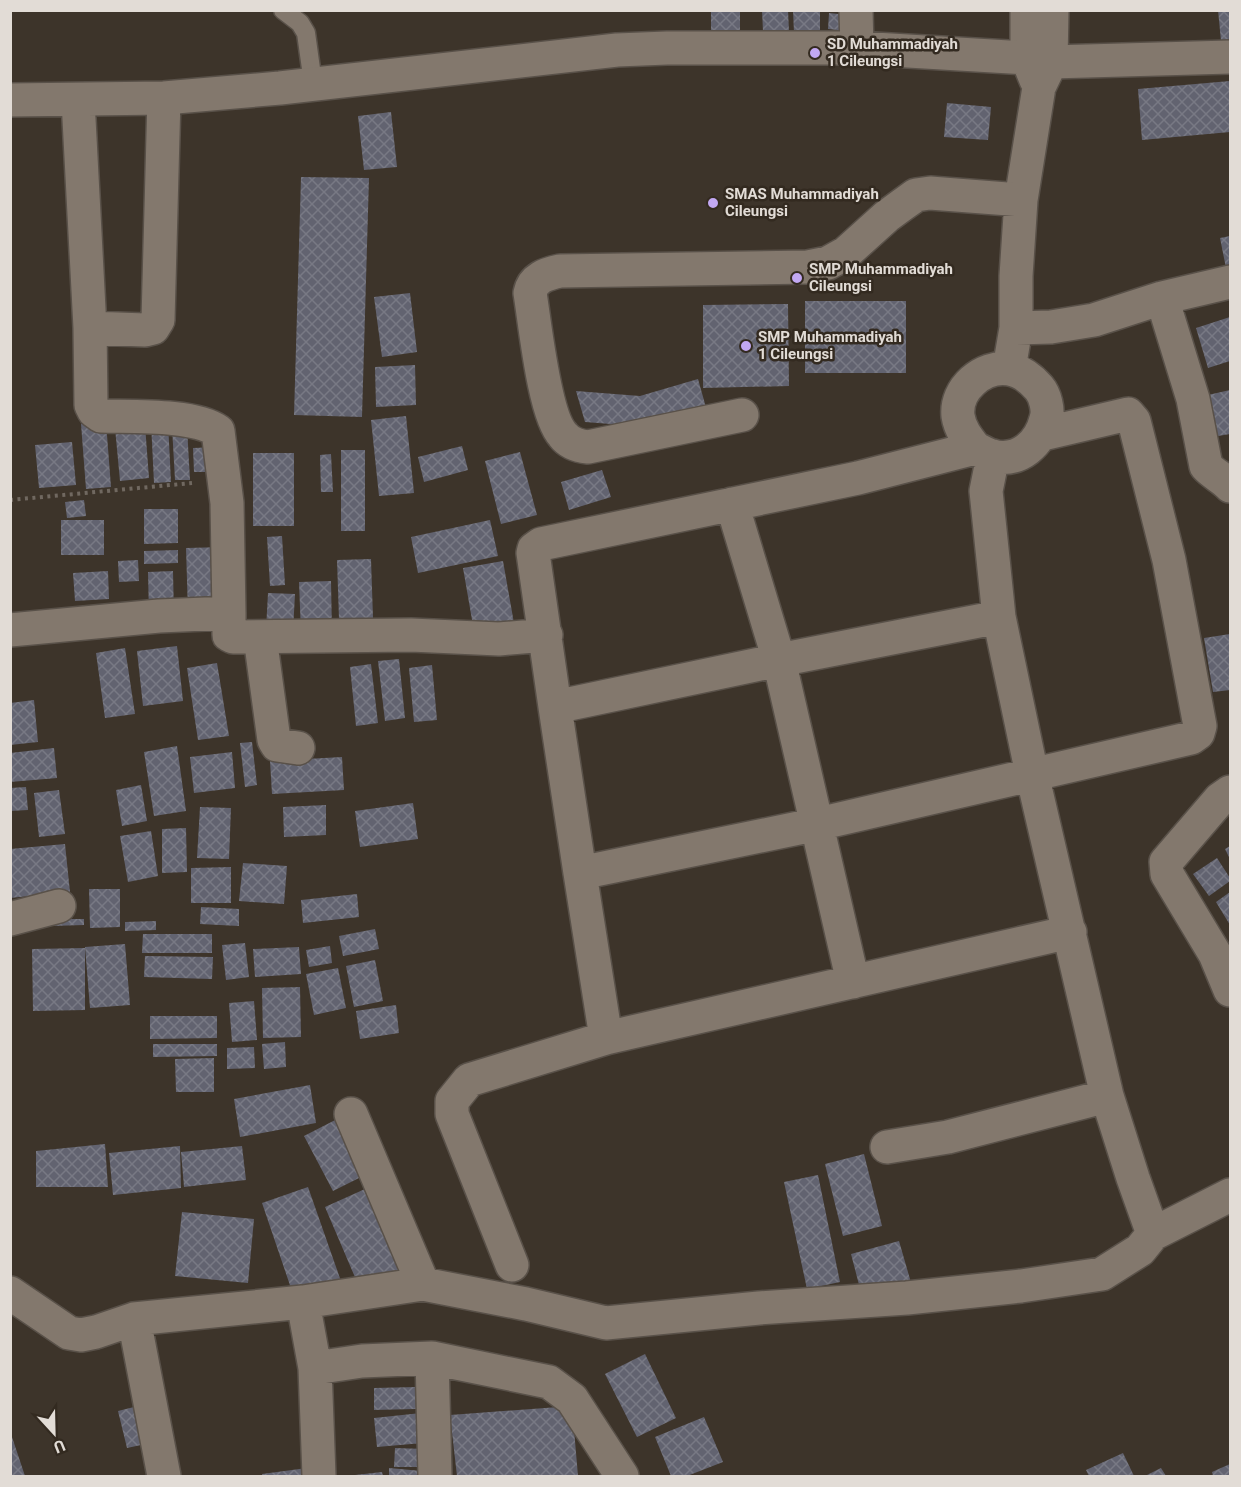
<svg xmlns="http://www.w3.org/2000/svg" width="1241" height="1487" font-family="Roboto,sans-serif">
  <defs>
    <pattern id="building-cross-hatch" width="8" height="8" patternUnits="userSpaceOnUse" patternTransform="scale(1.5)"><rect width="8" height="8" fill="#626370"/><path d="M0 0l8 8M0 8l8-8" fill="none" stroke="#787984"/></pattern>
  </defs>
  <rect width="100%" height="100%" fill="#3d342a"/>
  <path fill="url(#building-cross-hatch)" d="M 711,10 L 740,10 L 740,34 L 711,35 Z
    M 762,10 L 788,10 L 789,31 L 763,32 Z
    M 793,10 L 820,10 L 820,32 L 794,33 Z
    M 1218,10 L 1230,10 L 1230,40 L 1221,41 Z
    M 829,13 L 848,15 L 847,31 L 828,29 Z
    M 1230,81 L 1230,132 L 1142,140 L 1138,89 Z
    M 947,103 L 991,107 L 988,140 L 944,137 Z
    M 391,112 L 397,167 L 364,170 L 358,116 Z
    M 301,177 L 369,178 L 362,417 L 294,415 Z
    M 1230,236 L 1230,277 L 1228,278 L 1220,238 Z
    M 410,293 L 417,352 L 382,357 L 374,297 Z
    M 805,301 L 906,301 L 906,373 L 805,373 Z
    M 788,304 L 789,386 L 703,388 L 703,305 Z
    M 1230,317 L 1230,361 L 1208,368 L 1196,328 Z
    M 415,365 L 416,405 L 376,407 L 375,367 Z
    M 698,379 L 707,411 L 649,427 L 585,422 L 576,391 L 640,396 Z
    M 1230,390 L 1230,434 L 1218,436 L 1208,395 Z
    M 406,416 L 414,493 L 379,496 L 371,420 Z
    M 106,422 L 111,487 L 86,489 L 81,424 Z
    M 168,422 L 171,482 L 154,483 L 151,423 Z
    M 145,425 L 149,478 L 120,481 L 115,428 Z
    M 172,427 L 187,427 L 190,480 L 175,480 Z
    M 72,442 L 76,485 L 39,488 L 35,445 Z
    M 462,446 L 468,470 L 424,482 L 418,457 Z
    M 217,447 L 217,472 L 194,472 L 193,448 Z
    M 341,450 L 365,450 L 365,531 L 341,531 Z
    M 520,452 L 537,515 L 501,524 L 485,461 Z
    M 253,453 L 294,453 L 294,526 L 253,526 Z
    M 331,454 L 333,492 L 321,492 L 320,455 Z
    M 602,470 L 611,497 L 569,510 L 561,482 Z
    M 84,500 L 86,516 L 67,518 L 65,502 Z
    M 144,509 L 178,509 L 178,543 L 144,544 Z
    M 61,520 L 104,520 L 104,555 L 61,555 Z
    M 490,520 L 498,556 L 418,573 L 411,537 Z
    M 282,536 L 285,585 L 270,586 L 267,537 Z
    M 224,547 L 226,611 L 188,613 L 186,548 Z
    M 178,550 L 178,563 L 144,564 L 144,551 Z
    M 371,559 L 373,618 L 339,619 L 337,560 Z
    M 138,560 L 139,581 L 119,582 L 118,561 Z
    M 503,561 L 515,629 L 475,637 L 463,568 Z
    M 108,571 L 109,599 L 75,601 L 73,573 Z
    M 173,571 L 174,615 L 149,615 L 148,572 Z
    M 331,581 L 332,632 L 301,633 L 299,582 Z
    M 268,593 L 295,594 L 293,631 L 266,629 Z
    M 1230,634 L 1230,690 L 1213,692 L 1204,638 Z
    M 177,646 L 183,701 L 143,706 L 137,651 Z
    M 125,648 L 135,714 L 105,718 L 96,653 Z
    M 399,659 L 405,718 L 385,721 L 378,661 Z
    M 217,663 L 229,736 L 198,740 L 187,668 Z
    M 371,664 L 378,723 L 356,726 L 350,667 Z
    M 432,665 L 437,720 L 414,722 L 409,668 Z
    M 34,700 L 38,742 L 10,745 L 10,703 Z
    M 252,742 L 257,785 L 245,787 L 240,743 Z
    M 177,746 L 186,811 L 154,816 L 144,752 Z
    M 54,748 L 57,778 L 10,782 L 10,753 Z
    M 232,752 L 235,788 L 194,793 L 190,757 Z
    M 342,757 L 344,790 L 272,794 L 270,761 Z
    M 141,785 L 147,821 L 122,826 L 116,790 Z
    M 26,787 L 28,810 L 10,811 L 10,788 Z
    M 59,790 L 65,834 L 39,837 L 34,793 Z
    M 413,803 L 418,839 L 360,847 L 355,811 Z
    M 326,805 L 326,835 L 284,837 L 283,807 Z
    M 200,807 L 231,808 L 229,859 L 197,858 Z
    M 186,828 L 187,872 L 162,873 L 162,829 Z
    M 151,831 L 158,876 L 128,882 L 120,836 Z
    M 65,844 L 70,892 L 10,898 L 10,849 Z
    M 1230,846 L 1230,859 L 1225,849 Z
    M 1217,858 L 1230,878 L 1230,881 L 1209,896 L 1193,874 Z
    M 243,863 L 287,866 L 284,904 L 239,901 Z
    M 231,867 L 231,903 L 191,903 L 191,868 Z
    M 89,889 L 120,889 L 120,927 L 90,928 Z
    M 1230,892 L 1230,925 L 1216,902 Z
    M 357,894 L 359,917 L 303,923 L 301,900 Z
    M 201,907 L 239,909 L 239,926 L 200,924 Z
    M 51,919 L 84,919 L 84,925 L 51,926 Z
    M 156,921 L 156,930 L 125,931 L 125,922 Z
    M 375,929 L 379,949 L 343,956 L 339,936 Z
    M 143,934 L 212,934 L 212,953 L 142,953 Z
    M 245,943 L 249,977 L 226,980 L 222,945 Z
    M 125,944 L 130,1005 L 90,1008 L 85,947 Z
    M 330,946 L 332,963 L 309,967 L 306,950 Z
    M 299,947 L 301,974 L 255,977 L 253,949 Z
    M 85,948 L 85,1010 L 33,1011 L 32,949 Z
    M 145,956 L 213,957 L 212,979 L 144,977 Z
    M 375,960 L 383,1001 L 354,1007 L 346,966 Z
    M 338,968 L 346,1008 L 314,1015 L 306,974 Z
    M 300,987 L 301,1037 L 263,1038 L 262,988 Z
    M 254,1001 L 257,1040 L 232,1042 L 229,1003 Z
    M 396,1005 L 399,1033 L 360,1039 L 356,1011 Z
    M 150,1016 L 217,1016 L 217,1038 L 150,1039 Z
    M 285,1042 L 286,1067 L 264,1069 L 262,1044 Z
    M 153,1044 L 217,1044 L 217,1056 L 153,1057 Z
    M 254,1047 L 255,1068 L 227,1069 L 227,1048 Z
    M 214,1058 L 214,1092 L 176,1092 L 175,1059 Z
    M 310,1085 L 316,1123 L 240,1137 L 234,1099 Z
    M 343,1116 L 371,1172 L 333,1191 L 304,1136 Z
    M 105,1144 L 108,1187 L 36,1187 L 36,1151 Z
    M 180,1146 L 181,1188 L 113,1195 L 109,1153 Z
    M 242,1146 L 246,1180 L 184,1187 L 181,1152 Z
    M 864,1154 L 882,1226 L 843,1236 L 825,1164 Z
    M 818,1175 L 840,1282 L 807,1289 L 784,1182 Z
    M 308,1187 L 342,1284 L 295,1300 L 262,1203 Z
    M 365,1189 L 400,1272 L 360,1289 L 325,1207 Z
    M 182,1212 L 254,1219 L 248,1283 L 175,1276 Z
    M 899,1241 L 912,1286 L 863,1300 L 851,1254 Z
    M 645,1354 L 676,1418 L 637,1437 L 605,1374 Z
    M 416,1387 L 416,1409 L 374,1410 L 374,1388 Z
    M 146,1404 L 155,1442 L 127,1448 L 118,1411 Z
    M 572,1406 L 578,1476 L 457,1476 L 450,1415 Z
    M 421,1413 L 423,1443 L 377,1447 L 374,1418 Z
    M 704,1417 L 723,1462 L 687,1476 L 671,1476 L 655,1437 Z
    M 11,1434 L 25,1476 L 10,1476 Z
    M 395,1448 L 425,1449 L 425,1467 L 394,1467 Z
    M 1123,1453 L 1134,1476 L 1089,1476 L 1086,1470 Z
    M 1230,1464 L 1230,1476 L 1213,1476 L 1212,1472 Z
    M 307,1468 L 308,1476 L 263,1476 L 262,1474 Z
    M 389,1468 L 422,1471 L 421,1476 L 389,1476 Z
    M 1161,1468 L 1166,1476 L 1145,1476 Z
    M 382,1472 L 383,1476 L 355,1476 L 355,1475 Z"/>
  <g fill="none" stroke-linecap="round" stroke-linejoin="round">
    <g stroke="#595149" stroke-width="21">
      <path id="service" d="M 283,10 L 300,23 L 306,33 L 313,83"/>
    </g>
    <g stroke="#595149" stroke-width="36">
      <path id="minor" d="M 856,10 L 857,48
        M 1027,10 L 1027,58 L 1036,80
        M 10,100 L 164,98 L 280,88 L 617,50 L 667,48 L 857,48 L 1027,58 L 1051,62 L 1230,57
        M 78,100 L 90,328 L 91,405 L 94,411 L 101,416 C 131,417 194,414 218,431 L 227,503 L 229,613
        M 1162,298 L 1193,399 L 1206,466 C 1213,474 1223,478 1230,486
        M 90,328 L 145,330 L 153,328 L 158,320 L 164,98
        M 1016,328 L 1051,327 L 1094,320 L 1162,298 L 1230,282
        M 1009,369 L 1016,328 L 1016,276 L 1021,200 L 1039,87 L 1051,62 L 1052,10
        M 742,415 L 588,447 C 578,446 569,443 563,435 C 544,415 535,323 530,293 C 533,278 546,274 560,271 L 808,267 L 828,263 L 846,253 L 887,216 L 902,205 L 916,195 L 930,193 L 1021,200
        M 993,456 L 986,491 L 999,617 L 1032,774 L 1107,1096 L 1133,1178 L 1153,1234
        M 732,504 L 779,660 L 555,707 L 533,553 L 534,549 L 541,544 L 858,478 L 975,448 C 981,451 986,454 992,456 C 1020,463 1040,443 1046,419 C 1049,410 1045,395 1039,388 C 1031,379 1022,371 1009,369 C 983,365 955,389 958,416 C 960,429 967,438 975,448
        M 10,630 L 159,616 L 229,613 L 229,635 L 233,637 L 411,635 L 499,639 L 546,635
        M 260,637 L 274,740 L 277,745 L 298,748
        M 555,707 L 580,873
        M 1230,792 L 1220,799 L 1166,862 L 1167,874 L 1215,954 L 1230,990
        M 10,919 L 59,906
        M 853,982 L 779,660 L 999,617
        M 606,1038 L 580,873 L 818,824 L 1191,738 L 1198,733 L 1200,726 L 1169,560 L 1134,421 L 1128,414 L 1043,434
        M 351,1114 L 423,1284
        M 887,1147 L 948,1137 L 1107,1096
        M 512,1265 L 452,1114 L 452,1101 L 469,1080 L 606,1038 L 1070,932
        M 10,1293 L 69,1333 L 81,1335 L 96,1332 L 134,1319 L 303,1302 L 423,1284 L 526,1304 L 606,1323 L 759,1308 L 907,1298 L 1021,1286 L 1102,1274 L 1140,1250 L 1153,1234 L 1230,1195
        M 303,1302 L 315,1368 L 362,1361 L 432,1358 L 549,1382 L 572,1399 L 622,1476
        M 134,1319 L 164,1476
        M 432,1358 L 435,1476
        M 315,1368 L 319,1476"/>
    </g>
    <path stroke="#706860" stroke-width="4" stroke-dasharray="3 4.5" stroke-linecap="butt" d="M 10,500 L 192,483"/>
    <use href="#service" stroke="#83786d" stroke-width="18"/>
    <use href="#minor" stroke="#83786d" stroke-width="33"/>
  </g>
  <g fill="#c2a8f2" stroke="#332a20" stroke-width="2">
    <circle cx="815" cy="53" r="6"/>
    <circle cx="713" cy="203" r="6"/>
    <circle cx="797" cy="278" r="6"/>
    <circle cx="746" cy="346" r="6"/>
  </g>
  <g text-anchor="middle" stroke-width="5" stroke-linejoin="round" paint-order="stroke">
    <g font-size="15" font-weight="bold" fill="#e2dcd6" stroke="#332a20" text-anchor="start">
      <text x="827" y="49">SD Muhammadiyah<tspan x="827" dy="17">1 Cileungsi</tspan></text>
      <text x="725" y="199">SMAS Muhammadiyah<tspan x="725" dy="17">Cileungsi</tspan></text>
      <text x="809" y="274">SMP Muhammadiyah<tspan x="809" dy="17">Cileungsi</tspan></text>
      <text x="758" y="342">SMP Muhammadiyah<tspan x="758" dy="17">1 Cileungsi</tspan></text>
    </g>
  </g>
  <rect width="1241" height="1487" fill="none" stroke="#e2dcd6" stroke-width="24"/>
  <g transform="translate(54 1433) rotate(158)" stroke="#332a20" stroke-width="4.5" paint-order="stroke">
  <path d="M0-4.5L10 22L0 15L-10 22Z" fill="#e2dcd6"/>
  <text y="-9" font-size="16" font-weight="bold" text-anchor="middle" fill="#e2dcd6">U</text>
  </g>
</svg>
